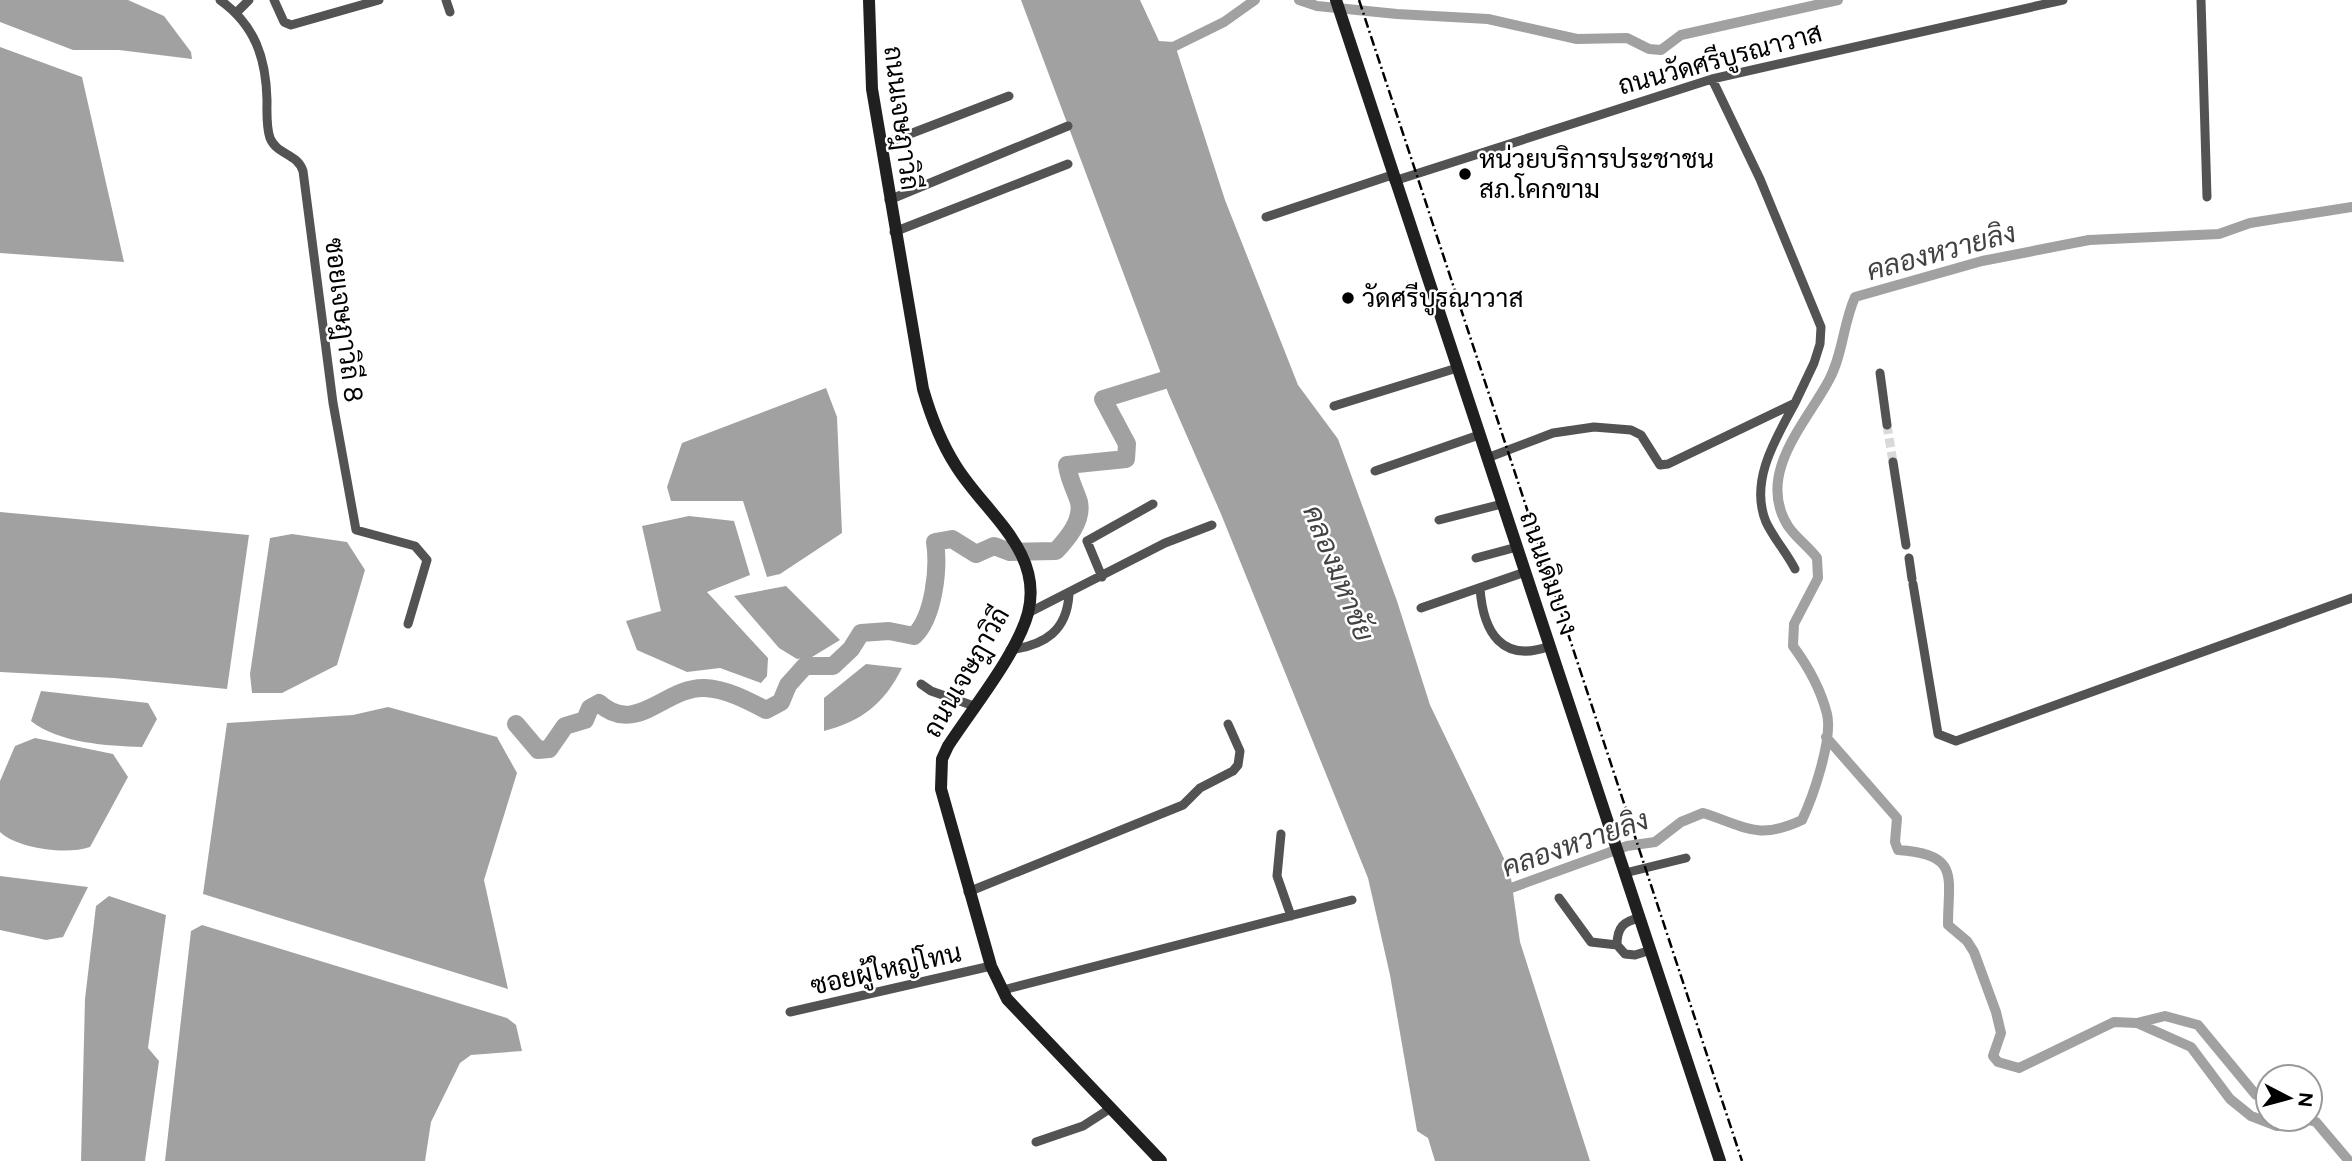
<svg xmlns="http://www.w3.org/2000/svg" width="2352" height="1161" font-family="Figtree,Sarabun,sans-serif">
  <rect width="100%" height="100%" fill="#fff"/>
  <path fill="#a1a1a1" d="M 0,0 L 128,0 L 164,16 L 191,52 L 192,59 L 119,50 L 73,50 L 0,22 Z
    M 1021,0 L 1140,0 L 1159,41 L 1174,42 L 1225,200 L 1298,385 L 1338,439 L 1397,601 L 1430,705 L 1510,871 L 1520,942 L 1590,1161 L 1435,1161 L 1428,1138 L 1417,1131 L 1390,975 L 1368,878 L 1221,514 L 1169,395 Z
    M 0,47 L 82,77 L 124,262 L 0,253 Z
    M 826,388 L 837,417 L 842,533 L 780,574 L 767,577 L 743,501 L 671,501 L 667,487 L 682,443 Z
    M 0,512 L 249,535 L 227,689 L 114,678 L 0,672 Z
    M 689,516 L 734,521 L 750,575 L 707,592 L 768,658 L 767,676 L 761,683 L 720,668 L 687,672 L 637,650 L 626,621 L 661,611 L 642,526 Z
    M 292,534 L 347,542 L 365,570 L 337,665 L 282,693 L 252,693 L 250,674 L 270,538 Z
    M 786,586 L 840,640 L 812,657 L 797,659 L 779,648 L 734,596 Z
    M 866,664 L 902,668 C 884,704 862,721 824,731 L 824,698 Z
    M 41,691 L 148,703 L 157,719 L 142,747 C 107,746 59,743 31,721 Z
    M 388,707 L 497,737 L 517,773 L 484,880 L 508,989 L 203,894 L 227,723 L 353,715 Z
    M 35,738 L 113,754 L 128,777 L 90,847 C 67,855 18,849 0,832 L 0,781 L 15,746 Z
    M 0,876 L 88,887 L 63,937 L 46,940 L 0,930 Z
    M 109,896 L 166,915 L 148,1048 L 159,1061 L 145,1161 L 81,1161 L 85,999 L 96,906 Z
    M 202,925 L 507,1018 L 516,1025 L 522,1051 L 471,1055 L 460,1063 L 431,1122 L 425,1161 L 165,1161 L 191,931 Z"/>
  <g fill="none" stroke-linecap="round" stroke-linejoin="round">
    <path stroke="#a1a1a1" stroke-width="10" d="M 1299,0 L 1317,6 L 1397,14 L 1488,19 L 1577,39 L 1627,38 L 1649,49 L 1661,50 L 1681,35 L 1838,0
      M 1163,52 L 1224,22 L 1255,0
      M 1826,737 L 1897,818 L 1895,842 L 1898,850 C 1961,854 1948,877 1948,925 L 1967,941 L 1974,952 L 1996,1012 L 2001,1033 L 1993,1056 L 1998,1062 L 2019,1068 L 2114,1022 L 2137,1023 L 2165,1016 L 2198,1025 L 2256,1095 L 2268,1100
      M 1500,892 L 1627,846 L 1655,842 L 1681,822 L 1703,813 C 1745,826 1757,841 1802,820 C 1813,797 1833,739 1827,714 C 1821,690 1807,665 1793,646 L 1794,624 L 1818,578 L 1817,558 C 1809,547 1796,538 1788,526 C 1755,474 1807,422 1829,380 C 1843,354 1843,324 1855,297 L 1982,261 L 2089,240 L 2219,234 L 2250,223 L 2352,207
      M 2137,1023 L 2191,1047 L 2230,1099 L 2251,1116 L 2277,1126 L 2295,1119
      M 2306,1119 L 2316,1122 L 2349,1161"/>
    <path stroke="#a1a1a1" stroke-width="18" d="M 516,724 L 538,750 L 549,749 L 565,726 L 585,720 L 590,708 L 599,703 C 636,737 666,686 705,688 C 726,689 747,700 766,710 L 781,702 L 788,685 L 805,666 L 833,666 L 851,649 L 861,633 L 889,631 L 914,636 C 934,617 939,568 935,542 L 952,539 L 976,554 L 994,546 L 1010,552 L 1056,551 C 1067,539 1083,521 1079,502 C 1075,489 1069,480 1067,465 L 1126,459 L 1127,444 L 1103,399 L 1184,374"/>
    <path stroke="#d9d9d9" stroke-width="9" stroke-dasharray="9 4.5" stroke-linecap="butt" d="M 1887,425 L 1893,462"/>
    <path stroke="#535353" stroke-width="9" d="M 220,0 C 255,25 266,58 267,100 C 267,112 266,126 270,138 C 277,155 297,153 303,171 L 333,403 L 356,530 L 415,546 L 427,560 L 408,624
      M 274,0 L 284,22 L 291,25 L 379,0
      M 446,0 L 450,12
      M 2201,0 L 2207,197
      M 237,12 L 249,0
      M 881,145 L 1009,96
      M 1394,181 L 1712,79 L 2063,0
      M 889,200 L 1068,126
      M 1266,217 L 1392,175
      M 894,232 L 1068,164
      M 1880,373 L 1887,425
      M 1795,403 C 1776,438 1749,481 1766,522 C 1774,539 1787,553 1795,569
      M 1334,406 L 1457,368
      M 1487,458 L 1553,433 L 1594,427 L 1631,430 L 1641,435 L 1660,465 L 1668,464 L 1795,403 L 1814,363 L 1820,344 L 1821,327 L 1760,179 L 1712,79
      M 1893,462 L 1906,545
      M 1375,471 L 1479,435
      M 1439,520 L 1502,504
      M 1476,558 L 1517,547
      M 1909,558 L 1912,579
      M 1102,577 L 1087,541 L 1153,504
      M 1913,584 L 1938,734 L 1956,741 L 2352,598
      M 1480,588 C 1483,632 1502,664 1550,646
      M 1421,608 L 1525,572
      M 1028,613 L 1165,543 L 1212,525
      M 1010,650 C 1045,645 1067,631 1069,594
      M 921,684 L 931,691 L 974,706
      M 1281,834 L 1277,876 L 1291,916
      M 1625,873 L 1686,858
      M 968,892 L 1183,805 L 1200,788 L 1233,771 L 1238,765 L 1240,751 L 1228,724
      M 1559,898 L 1591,942 L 1617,945
      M 1640,918 C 1623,921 1617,928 1617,945 L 1625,954 L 1635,955 L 1651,950
      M 1003,990 L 1352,900
      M 790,1012 L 991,966
      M 1036,1142 L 1083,1126 L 1111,1108"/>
    <path stroke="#202020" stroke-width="12" d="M 869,0 L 872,89 L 923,389 C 931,417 940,441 956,466 C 985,513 1044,551 1028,613 C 1017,654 972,709 948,746 L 942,759 L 941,789 L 991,966 L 1007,999 L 1161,1161
      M 1336,0 L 1720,1161"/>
    <path stroke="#000" stroke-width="2.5" stroke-dasharray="10 3.5 2 3.5" stroke-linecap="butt" d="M 1359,0 L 1742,1161"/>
  </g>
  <g fill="#000" stroke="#fff" stroke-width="2.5">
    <circle cx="1465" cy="174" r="7"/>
    <circle cx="1348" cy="298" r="7"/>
  </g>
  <g text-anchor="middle" stroke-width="5" stroke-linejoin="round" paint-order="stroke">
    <g font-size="26" fill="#000" stroke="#fff">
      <text transform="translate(1720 59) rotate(-15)" y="9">ถนนวัดศรีบูรณาวาส</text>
      <text transform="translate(902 118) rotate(83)" y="9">ถนนเจษฎาวิถี</text>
      <text transform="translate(344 320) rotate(83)" y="9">ซอยเจษฎาวิถี 8</text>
      <text transform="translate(1549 573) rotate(71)" y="9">ถนนเดิมบาง</text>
      <text transform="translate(966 672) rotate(-60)" y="9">ถนนเจษฎาวิถี</text>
      <text transform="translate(886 969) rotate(-13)" y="9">ซอยผู้ใหญ่โทน</text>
    </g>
    <g font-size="26" fill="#000" stroke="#fff" text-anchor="start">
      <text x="1479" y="168">หน่วยบริการประชาชน<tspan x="1479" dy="30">สภ.โคกขาม</tspan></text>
      <text x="1362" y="307">วัดศรีบูรณาวาส</text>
    </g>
    <g font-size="28" font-style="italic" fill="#424242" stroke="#fff">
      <text transform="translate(1941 251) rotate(-15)" y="10">คลองหวายลิง</text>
      <text transform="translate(1339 573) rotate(68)" y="10">คลองมหาชัย</text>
      <text transform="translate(1575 843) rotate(-19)" y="10">คลองหวายลิง</text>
    </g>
  </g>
  <g transform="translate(2289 1098) rotate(96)"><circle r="33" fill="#ffffff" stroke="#999999" stroke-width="2"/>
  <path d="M0-5L12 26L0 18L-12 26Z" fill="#000000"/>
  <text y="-10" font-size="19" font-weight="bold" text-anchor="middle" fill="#000000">N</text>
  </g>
</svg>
